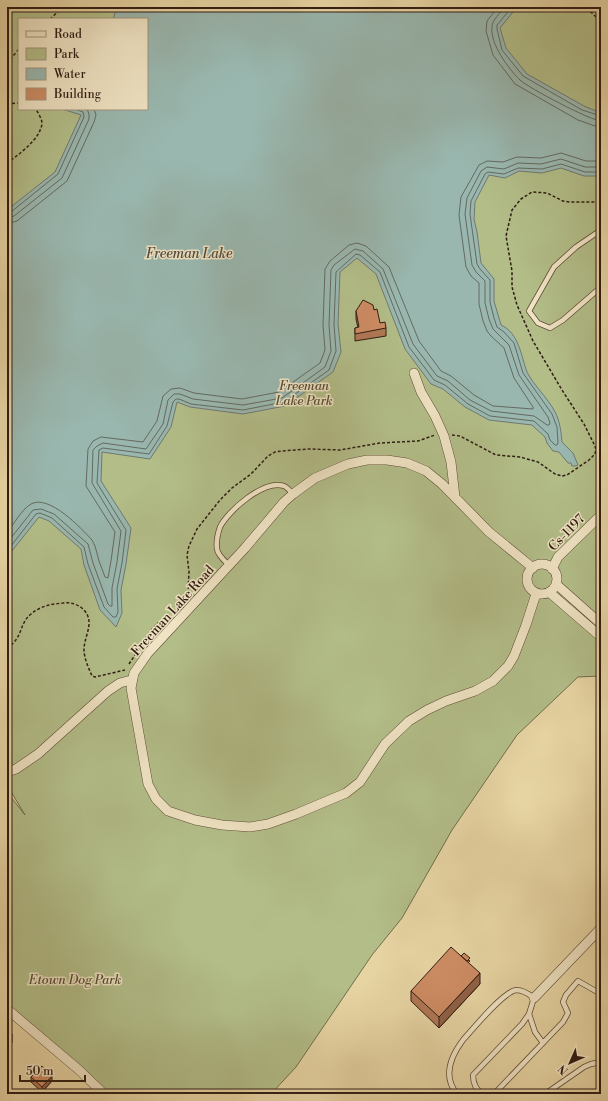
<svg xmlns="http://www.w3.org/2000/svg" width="608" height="1101" font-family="'Libre Bodoni',serif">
  <rect width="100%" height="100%" fill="#e7d4a3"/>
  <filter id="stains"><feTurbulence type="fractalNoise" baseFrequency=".005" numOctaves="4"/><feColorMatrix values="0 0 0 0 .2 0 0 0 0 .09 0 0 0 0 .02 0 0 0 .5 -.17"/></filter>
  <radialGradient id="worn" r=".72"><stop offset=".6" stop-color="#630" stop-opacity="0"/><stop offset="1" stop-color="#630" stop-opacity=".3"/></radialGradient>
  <path fill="#b2bd88" stroke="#716d4e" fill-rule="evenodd" d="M 7,7 L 601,7 L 601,676 L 578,677 L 517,735 L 452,830 L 402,918 L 372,955 L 296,1067 L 271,1094 L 104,1094 L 7,1009 L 7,792 L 25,815 L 7,785 ZM 19,19 L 147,19 L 147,109 L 19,109 Z"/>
  <path fill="#99b7af" stroke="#6f7971" d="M 117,7 L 517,7 L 500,28 L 506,48 L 527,74 L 584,106 L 601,113 L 601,176 L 584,176 L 561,168 L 542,173 L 519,171 L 505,178 L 489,175 L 475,202 L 474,219 L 477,232 L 481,263 L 494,279 L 494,301 L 501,325 C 519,333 521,356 527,372 C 534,386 548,398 555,412 C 560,421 561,432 562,442 L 573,453 L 578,465 L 575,466 L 572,466 L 571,463 L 568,463 L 559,452 L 553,451 L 547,443 L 545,437 L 532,425 L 489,420 L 465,407 L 443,389 L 431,384 L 405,349 L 376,274 L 357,258 L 340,272 L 338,324 L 341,352 L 333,372 L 285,406 L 243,414 L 190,407 L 177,402 L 171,427 L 150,459 L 102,452 L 101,481 L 131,528 L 126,564 L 121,590 L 122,613 L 116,627 L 100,610 L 84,565 L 81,549 L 49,521 L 39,517 L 7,557 L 7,210 L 55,172 L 81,115 L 62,109 L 147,109 L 147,19 L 113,19 Z"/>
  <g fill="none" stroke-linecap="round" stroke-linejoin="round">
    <path stroke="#646a61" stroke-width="1" d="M 498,7 L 487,21 L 486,31 L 493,55 L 515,84 L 578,120 L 595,126 L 601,127
      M 505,7 C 501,12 492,20 492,27 C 490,44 508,68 520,80 C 527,87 591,121 601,121
      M 512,7 L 497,25 L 497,29 L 502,50 L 523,76 L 582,110 L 601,116
      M 7,213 L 11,212 L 58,174 L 84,117 L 83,112 L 75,109
      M 7,218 L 14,216 L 62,178 L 89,119 L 89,114 L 87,109
      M 7,224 L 17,221 L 67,181 L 94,122 L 96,115 L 94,109
      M 7,533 C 14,524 21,510 31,504 C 49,494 81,528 92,540 L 95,546 L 99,561 L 105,577 L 108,578 L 111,561 L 115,532 L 86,486 L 88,449 L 93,441 L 101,437 L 143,442 L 157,421 L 163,396 L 171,389 L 180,388 L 194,393 L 242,399 L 279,392 L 320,363 L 325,350 L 323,325 L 325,269 L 330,261 L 349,245 L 357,243 L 366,246 L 389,267 L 419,341 L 441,371 L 451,376 L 474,395 L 493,406 L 533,409 L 533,407 L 514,378 L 504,348 L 491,336 L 487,331 L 483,321 L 479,304 L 479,283 L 471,276 L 466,267 L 459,215 L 461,197 L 479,165 L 487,161 L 503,162 L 517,157 L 541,158 L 561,153 L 586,161 L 601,161
      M 7,543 L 33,510 L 41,509 L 54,514 L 88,544 L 93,563 L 108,604 L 110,606 L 112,606 L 112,588 L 117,562 L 121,531 L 92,483 L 93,450 L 97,446 L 103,443 L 146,449 L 163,424 L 168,400 L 174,394 L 180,394 L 193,399 L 243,405 L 282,398 L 325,367 L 331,351 L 329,325 L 331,270 L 334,265 L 355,249 L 363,251 L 383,269 L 413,344 L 437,376 L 448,381 L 470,400 L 491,411 L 534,416 L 547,425 L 549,425 L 550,423 L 548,417 L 519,375 L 509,345 L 493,329 L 489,319 L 485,303 L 485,281 L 476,272 L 472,265 L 465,214 L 467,198 L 481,171 L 487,167 L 504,169 L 518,163 L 541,164 L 561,159 L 585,167 L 601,167
      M 7,551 L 36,514 L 40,513 L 52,518 L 84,547 L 88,564 L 104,607 L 113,617 L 116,617 L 118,612 L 117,589 L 122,563 L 126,530 L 97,483 L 99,450 L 103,448 L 149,454 L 167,426 L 173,402 L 176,399 L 179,399 L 191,404 L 243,410 L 284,402 L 329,370 L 336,351 L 334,324 L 336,272 L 356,254 L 360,255 L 380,272 L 409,347 L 434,380 L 445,385 L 468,404 L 490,416 L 534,421 L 548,434 L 550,440 L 555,445 L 557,445 L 558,443 L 557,427 L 552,414 L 523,373 L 514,343 L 504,332 L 497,327 L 494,318 L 490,302 L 490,280 L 480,269 L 477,264 L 470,214 L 471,201 L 485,174 L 488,172 L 504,174 L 518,168 L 542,169 L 561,164 L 585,172 L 601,172"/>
    <g stroke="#5e4b37" stroke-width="6">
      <path id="service" d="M 601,230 L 576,247 L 554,267 L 529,311 L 538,323 L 550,328 L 563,320 L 601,287
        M 230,566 C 225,561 218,556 217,549 C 216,542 218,533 220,527 C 228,511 264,479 284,486 C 287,487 290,491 293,494
        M 529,1014 L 535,1032 L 543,1043
        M 457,1094 C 442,1076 451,1056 463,1040 C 473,1029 503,992 516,990 C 523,990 529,994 534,998 L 529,1014 L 522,1024 L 473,1075 C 473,1084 476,1090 483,1094
        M 491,1094 L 495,1093 L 563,1022 L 568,1013 L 563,1002 L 566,995 L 578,981 L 601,994
        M 545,1094 L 584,1067 L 591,1064 L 601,1062"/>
    </g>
    <g stroke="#5e4b37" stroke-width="10">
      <path id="minor" d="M 414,373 L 421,392 L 435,416 L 444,436 L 451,462 L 455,497
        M527 579a15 15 0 1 1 30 0a15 15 0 1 1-30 0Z
        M 533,568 L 489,532 L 442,484 L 426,471 L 407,463 L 387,460 L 367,460 L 348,464 L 315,478 L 293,494 L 284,502 L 245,548 L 148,653 L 134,673 L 131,688 L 148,784 L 156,799 L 168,811 L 195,820 L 222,825 L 250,827 L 268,824 L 296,814 L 346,793 L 360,782 L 385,744 L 409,721 L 427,710 L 446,701 L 475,691 L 493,681 L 508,666 L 514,656 L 526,625 L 535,597 L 538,594
        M 552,569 L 558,557 L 601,515
        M 556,584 L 601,624
        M 549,592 L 601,637
        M 7,772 L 16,769 L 38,754 L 108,691 L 120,683 L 131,680
        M 534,998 L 601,928
        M 7,1009 L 79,1070 L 104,1094"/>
    </g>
    <path stroke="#301d13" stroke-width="1.5" stroke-dasharray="3 2" stroke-linecap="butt" d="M 588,7 L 591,12 L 601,22
      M 50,19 L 63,7
      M 7,63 L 19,49
      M 7,104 L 19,103
      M 7,163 C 18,155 41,139 42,123 C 42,119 38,113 36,109
      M 452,435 L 460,436 L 496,455 L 520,457 L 538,462 L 555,474 L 562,476 L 567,475 L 589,460 L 595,454 L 596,449 L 594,444 L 584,424 L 562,390 L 533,341 L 517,305 L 512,287 L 512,271 L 506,236 L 512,210 L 521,199 L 532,192 L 547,193 L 563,201 L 570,202 L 601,202
      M 182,602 L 188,592 L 189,572 L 187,555 L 189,546 L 197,529 L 220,500 L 232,488 L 251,474 L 268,456 L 275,452 L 282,451 L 309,449 L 340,450 L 380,443 L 418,441 L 435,435
      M 7,648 C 24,637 18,625 31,614 C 40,606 52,604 63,603 C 71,602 77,604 83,609 C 96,622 84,635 84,650 C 84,658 89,669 92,676 L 95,677 L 125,670
      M 129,664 L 153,628 L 158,623 L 165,620"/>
    <use href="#service" stroke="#efe3c3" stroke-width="4.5"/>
    <use href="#minor" stroke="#efe3c3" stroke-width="9"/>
  </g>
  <path fill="#b07856" stroke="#301d13" d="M 374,310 L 380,323 L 386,328 L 386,336 L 355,341 L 355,328 L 358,328 L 356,319 L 356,311 Z
    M 461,956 L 470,961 L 468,963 L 480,984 L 439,1028 L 411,1001 L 411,991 Z
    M 31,1077 L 52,1081 L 42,1092 L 31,1082 Z"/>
  <path fill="#906246" stroke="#301d13" d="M 480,973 L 480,984 L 439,1028 L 439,1017 Z
    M 12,1034 L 12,1043 L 7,1048 L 7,1042 Z
    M 52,1076 L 52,1081 L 42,1092 L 42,1087 Z"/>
  <path fill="#cd8c64" stroke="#301d13" d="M 363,300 L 373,305 L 374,310 L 377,309 L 380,323 L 385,322 L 386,328 L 355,334 L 355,328 L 359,327 L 356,311 Z
    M 451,947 L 480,973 L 439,1017 L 411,991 Z
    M 464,953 L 470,958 L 467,961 L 461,956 Z
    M 7,1029 L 12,1034 L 11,1036 L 12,1037 L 7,1042 Z
    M 42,1066 L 52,1076 L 42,1087 L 31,1077 Z"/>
  <g text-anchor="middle" stroke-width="3" stroke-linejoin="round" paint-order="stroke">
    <g font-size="13" font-style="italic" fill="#574d36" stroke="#efe3c3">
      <text x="304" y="390">Freeman<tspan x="304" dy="15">Lake Park</tspan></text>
      <text x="75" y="984">Etown Dog Park</text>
    </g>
    <g font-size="13" fill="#301d13" stroke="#efe3c3">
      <text transform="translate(566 532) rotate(-46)" y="5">Cs-1197</text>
      <text transform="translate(172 610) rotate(-48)" y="5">Freeman Lake Road</text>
    </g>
    <g font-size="14" font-style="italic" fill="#504b42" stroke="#efe3c3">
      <text x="189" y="258">Freeman Lake</text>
    </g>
  </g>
  <rect width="608" height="1101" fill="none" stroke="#e7d4a3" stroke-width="24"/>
  <rect x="8" y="8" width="592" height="1085" fill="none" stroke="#301d13" stroke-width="2"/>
  <rect x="12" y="12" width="584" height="1077" fill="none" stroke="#301d13"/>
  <rect x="18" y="18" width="130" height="92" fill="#efe3c3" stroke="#a3947d"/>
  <rect x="26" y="31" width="20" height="6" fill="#efe3c3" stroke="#a3947d"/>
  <text x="54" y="38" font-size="12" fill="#301d13">Road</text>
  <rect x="26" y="48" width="20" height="12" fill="#b2bd88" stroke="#a3947d"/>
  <text x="54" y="58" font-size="12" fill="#301d13">Park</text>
  <rect x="26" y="68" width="20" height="12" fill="#99b7af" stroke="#a3947d"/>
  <text x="54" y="78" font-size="12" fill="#301d13">Water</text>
  <rect x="26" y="88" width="20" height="12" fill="#cd8c64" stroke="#a3947d"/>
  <text x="54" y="98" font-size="12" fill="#301d13">Building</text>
  <g transform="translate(570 1063) rotate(225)" stroke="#efe3c3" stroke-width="3" paint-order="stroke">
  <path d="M0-3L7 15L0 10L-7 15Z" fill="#301d13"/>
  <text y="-6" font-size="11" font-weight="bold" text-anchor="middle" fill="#301d13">N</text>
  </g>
  <path d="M20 1075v6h65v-6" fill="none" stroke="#301d13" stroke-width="2"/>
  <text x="26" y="1075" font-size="12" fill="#301d13" stroke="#efe3c3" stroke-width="3" paint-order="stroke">50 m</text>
  <rect width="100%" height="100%" filter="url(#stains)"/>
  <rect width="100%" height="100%" fill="url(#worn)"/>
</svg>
